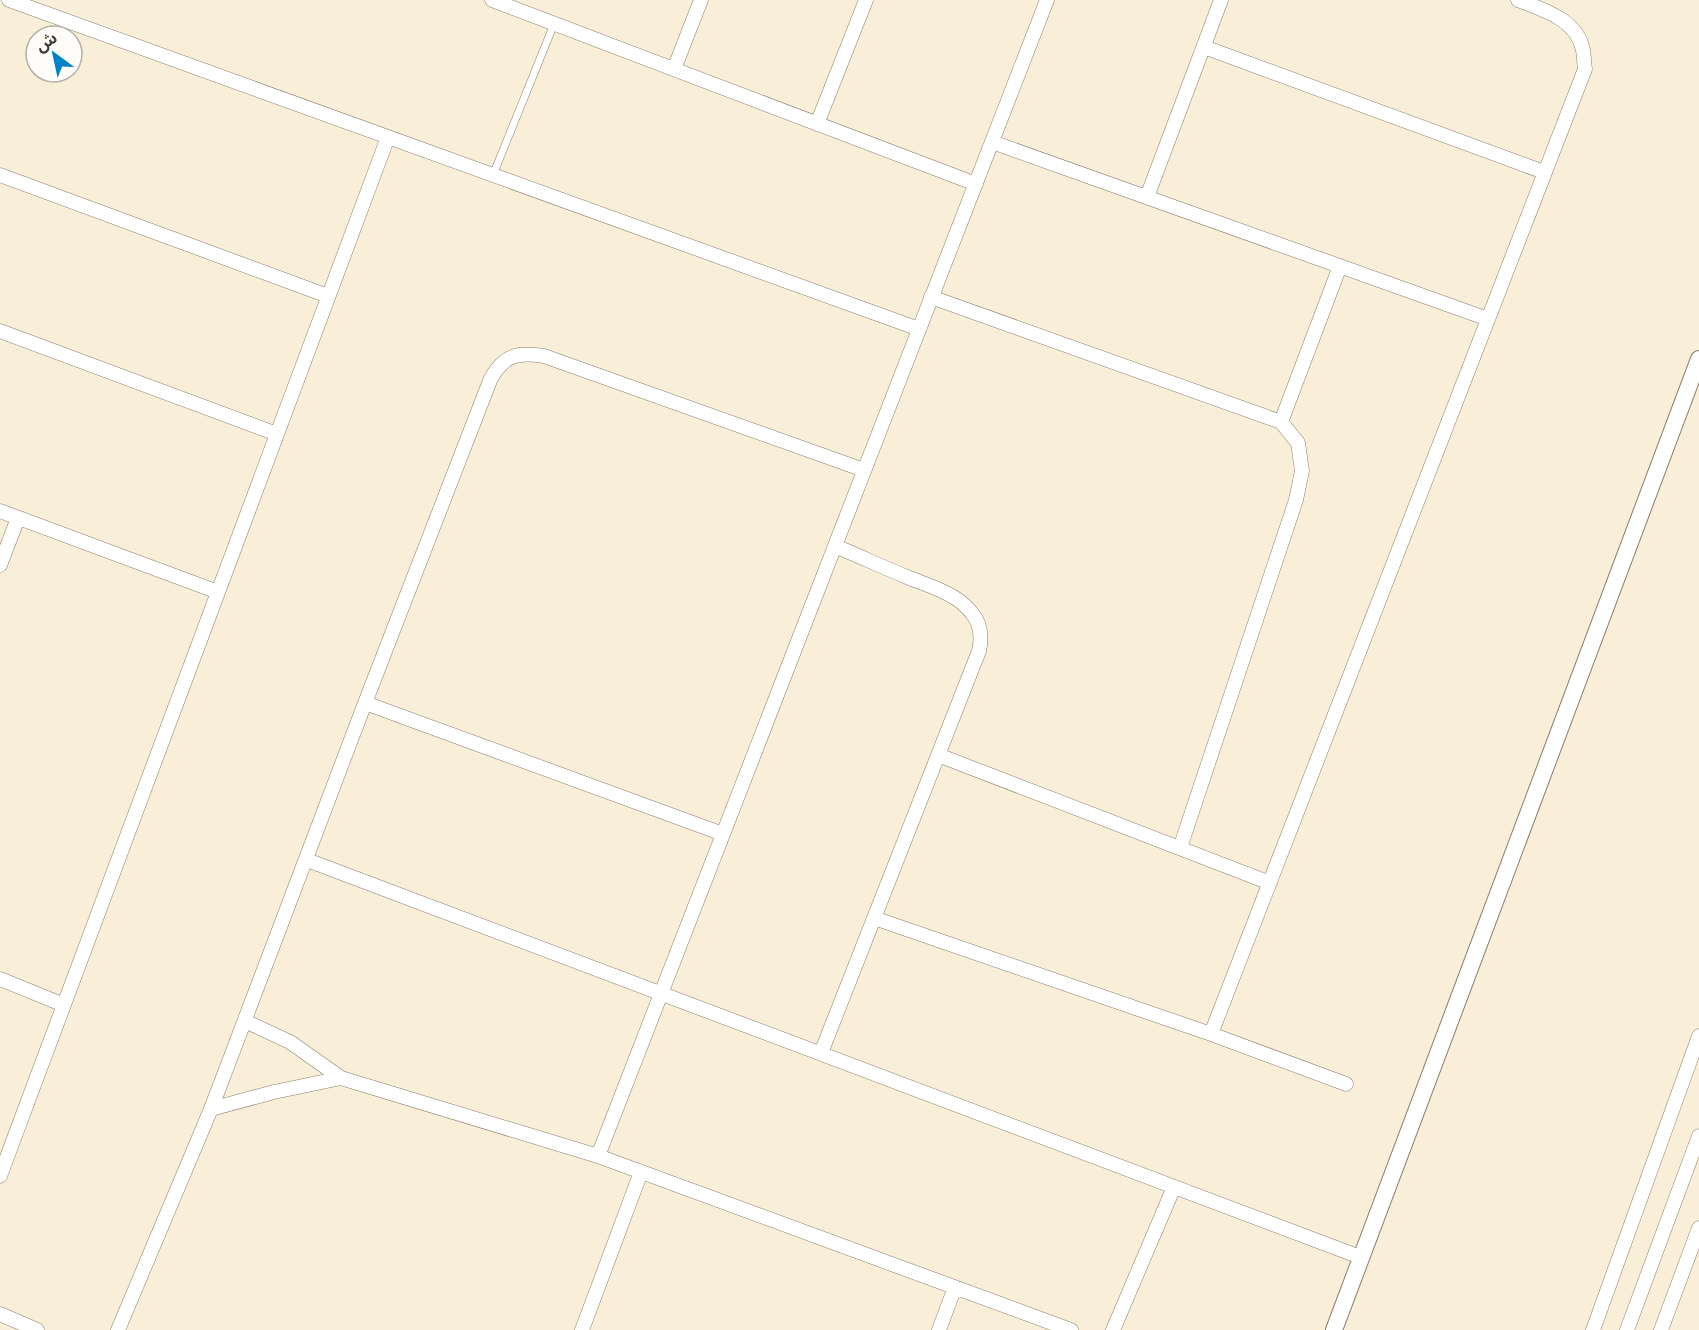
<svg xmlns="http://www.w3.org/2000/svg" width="1699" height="1330" font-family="Merriweather,'Noto Sans Arabic',serif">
  <rect width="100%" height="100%" fill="#f9efd9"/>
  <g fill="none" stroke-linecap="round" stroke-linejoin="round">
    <g stroke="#877e6a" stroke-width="8">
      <path id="service" d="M 493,175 L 554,24"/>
    </g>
    <g stroke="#877e6a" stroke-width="15">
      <path id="minor" d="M 9,0 L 919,329
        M 492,0 L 976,184
        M 1204,47 L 1544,172
        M 674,69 L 701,0
        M 817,124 L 866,0
        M 992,142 L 1488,319
        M 0,175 L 328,296
        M 1147,197 L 1221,0
        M 931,297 L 1281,422 L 1298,443 L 1302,471 L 1296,500 L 1180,848
        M 0,331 L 277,434
        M 1281,422 L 1340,266
        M 0,511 L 218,592
        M 0,565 L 18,518
        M 365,703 L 723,834
        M 938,755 L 1270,883
        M 307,860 L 1360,1257
        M 874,918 L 1211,1034 L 1346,1084
        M 0,979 L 64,1005
        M 245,1021 L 290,1042 L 341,1078 L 598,1156 L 1071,1330
        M 1211,1034 L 1585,69 C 1584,63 1584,56 1583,50 C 1577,19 1543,10 1518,0
        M 821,1053 L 979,651 C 982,637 981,623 971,612 C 956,593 929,586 907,577 C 883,567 859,556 835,546
        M 211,1109 L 274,1092 L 341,1078
        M 598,1156 L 1047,0
        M 0,1176 L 388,137
        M 0,1314 L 37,1330
        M 118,1330 L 211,1109 L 365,703 L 491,378 C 505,354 519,352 544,356 L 864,470
        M 582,1330 L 641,1172
        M 939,1330 L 955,1287
        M 1113,1330 L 1174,1187
        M 1593,1330 L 1699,1036
        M 1627,1330 L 1699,1136
        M 1661,1330 L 1699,1228"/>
    </g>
    <g stroke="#877e6a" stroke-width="18">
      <path id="tertiary" d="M 1334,1330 L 1699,359"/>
    </g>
    <use href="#service" stroke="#fff" stroke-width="7"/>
    <use href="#minor" stroke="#fff" stroke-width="14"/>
    <use href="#tertiary" stroke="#fff" stroke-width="16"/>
  </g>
  <g transform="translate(54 54) rotate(327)"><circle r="28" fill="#fffdf9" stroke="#b3b0aa" stroke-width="1.5"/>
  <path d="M0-4.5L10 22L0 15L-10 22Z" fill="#0082ca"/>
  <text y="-9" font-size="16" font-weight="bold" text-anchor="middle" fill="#413c34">ش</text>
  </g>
</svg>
